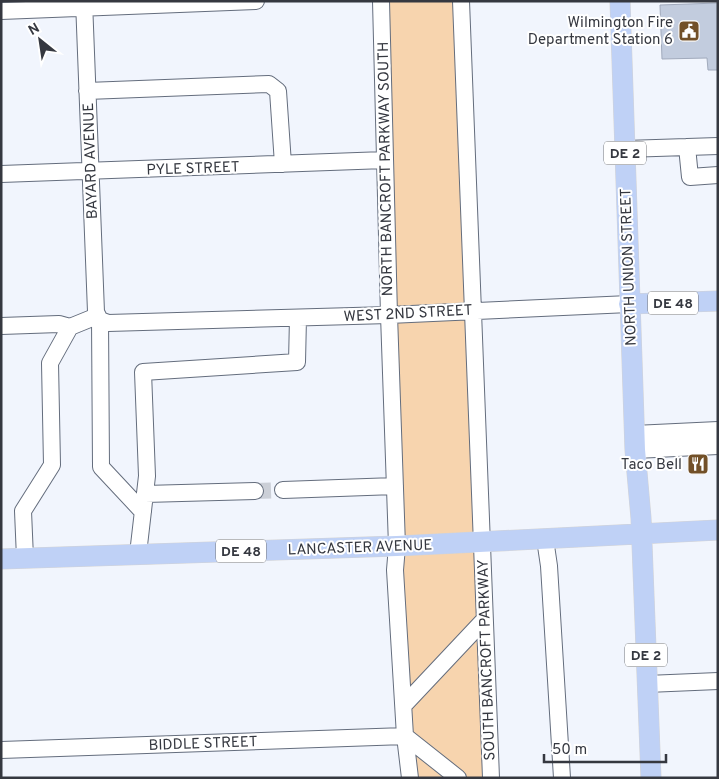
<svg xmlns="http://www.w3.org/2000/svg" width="719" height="779" font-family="Overpass,sans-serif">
  <rect width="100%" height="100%" fill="#f1f5fd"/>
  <path fill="#f7d4ae" d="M 381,1 L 461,1 L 491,778 L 410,778 Z"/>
  <path fill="#c2ccde" stroke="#a1aabc" d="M 718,3 L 718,70 L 708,70 L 707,58 L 662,59 L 660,5 Z"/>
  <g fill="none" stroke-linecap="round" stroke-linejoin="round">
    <path stroke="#cbcfd7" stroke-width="16" stroke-dasharray="16 8" stroke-linecap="butt" d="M 255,491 L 283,490"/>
    <g stroke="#646d7d" stroke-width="18">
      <path id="minor" d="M 84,1 L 96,312 L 100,320 L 101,467 L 143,512
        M 381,1 L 389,315 L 397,546 L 395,570 L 405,736 L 410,778
        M 461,1 L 491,778
        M 1,11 L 256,1
        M 87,91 L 269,84 L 278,91 L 283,164
        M 687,147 L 690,177 L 718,175
        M 625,149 L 718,146
        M 1,174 L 385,160
        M 100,320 L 108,323 L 389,315 L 629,304
        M 1,326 L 59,324 L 70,327
        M 634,434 L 718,430
        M 635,450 L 718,446
        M 283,490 L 395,486
        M 145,494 L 255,491
        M 545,539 L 549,566 L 562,778
        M 138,554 L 147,476 L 143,372 L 297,362 L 298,318
        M 25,558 L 23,511 L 52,465 L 50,363 L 70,327 L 97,316
        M 647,684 L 718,681
        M 404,705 L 484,620
        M 1,750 L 405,736 L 458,778"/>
    </g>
    <g stroke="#d3d3d5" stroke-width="21">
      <path id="major" d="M 620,1 L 635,450 L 641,518 L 651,778
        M 629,304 L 718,301
        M 1,559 L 397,546 L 718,530"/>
    </g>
    <use href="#minor" stroke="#fff" stroke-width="16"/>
    <use href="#major" stroke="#bfd1f6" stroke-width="20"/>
  </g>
  <defs>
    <g id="civic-square" transform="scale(1.125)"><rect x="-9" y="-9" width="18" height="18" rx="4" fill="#725028" stroke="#fff"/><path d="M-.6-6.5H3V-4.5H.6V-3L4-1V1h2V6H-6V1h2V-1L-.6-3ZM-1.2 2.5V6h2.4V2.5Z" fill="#fff"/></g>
    <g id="restaurant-square" transform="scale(1.125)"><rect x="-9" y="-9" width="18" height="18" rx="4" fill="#725028" stroke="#fff"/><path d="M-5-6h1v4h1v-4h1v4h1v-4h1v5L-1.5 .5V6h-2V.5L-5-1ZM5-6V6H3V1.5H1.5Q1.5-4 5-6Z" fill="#fff"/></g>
  </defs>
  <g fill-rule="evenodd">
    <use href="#civic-square" x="689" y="31"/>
    <use href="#restaurant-square" x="698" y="464"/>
  </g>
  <g text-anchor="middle" stroke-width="4" stroke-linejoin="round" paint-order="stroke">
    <g fill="#fff" stroke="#727479" stroke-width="1">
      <rect x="604" y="141.5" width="42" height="23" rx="4"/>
      <rect x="648" y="291.5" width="50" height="23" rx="4"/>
      <rect x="216" y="539.5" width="50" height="23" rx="4"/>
      <rect x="625" y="643.5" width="42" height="23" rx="4"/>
    </g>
    <g font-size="14" font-weight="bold" fill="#353840">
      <text x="625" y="158">DE 2</text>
      <text x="673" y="308">DE 48</text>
      <text x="241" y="556">DE 48</text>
      <text x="646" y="660">DE 2</text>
    </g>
    <g font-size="15" fill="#353840" stroke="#fff" text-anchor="end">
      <text x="673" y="27">Wilmington Fire<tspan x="673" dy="17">Department Station 6</tspan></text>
      <text x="682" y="469">Taco Bell</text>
    </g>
    <g font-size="15" fill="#353840" stroke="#fff">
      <text transform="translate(90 161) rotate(-92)" y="5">BAYARD AVENUE</text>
      <text transform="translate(193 168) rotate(-2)" y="5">PYLE STREET</text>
      <text transform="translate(385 169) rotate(-91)" y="5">NORTH BANCROFT PARKWAY SOUTH</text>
      <text transform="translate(628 267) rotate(-92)" y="5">NORTH UNION STREET</text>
      <text transform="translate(408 313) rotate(-3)" y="5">WEST 2ND STREET</text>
      <text transform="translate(360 547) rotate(-2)" y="5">LANCASTER AVENUE</text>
      <text transform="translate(486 660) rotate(-92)" y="5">SOUTH BANCROFT PARKWAY</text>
      <text transform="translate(203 743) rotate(-2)" y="5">BIDDLE STREET</text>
    </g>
  </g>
  <rect width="719" height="779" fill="none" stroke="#353840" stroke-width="5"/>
  <g transform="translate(40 40) rotate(330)" stroke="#ffffff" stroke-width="4" paint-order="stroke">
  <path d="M0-4L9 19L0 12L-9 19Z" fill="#353840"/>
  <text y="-8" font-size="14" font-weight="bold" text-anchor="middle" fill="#353840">N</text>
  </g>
  <path d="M544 754v8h122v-8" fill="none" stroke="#353840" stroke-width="2.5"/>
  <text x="552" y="754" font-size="15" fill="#353840" stroke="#ffffff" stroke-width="4" paint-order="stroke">50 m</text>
</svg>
